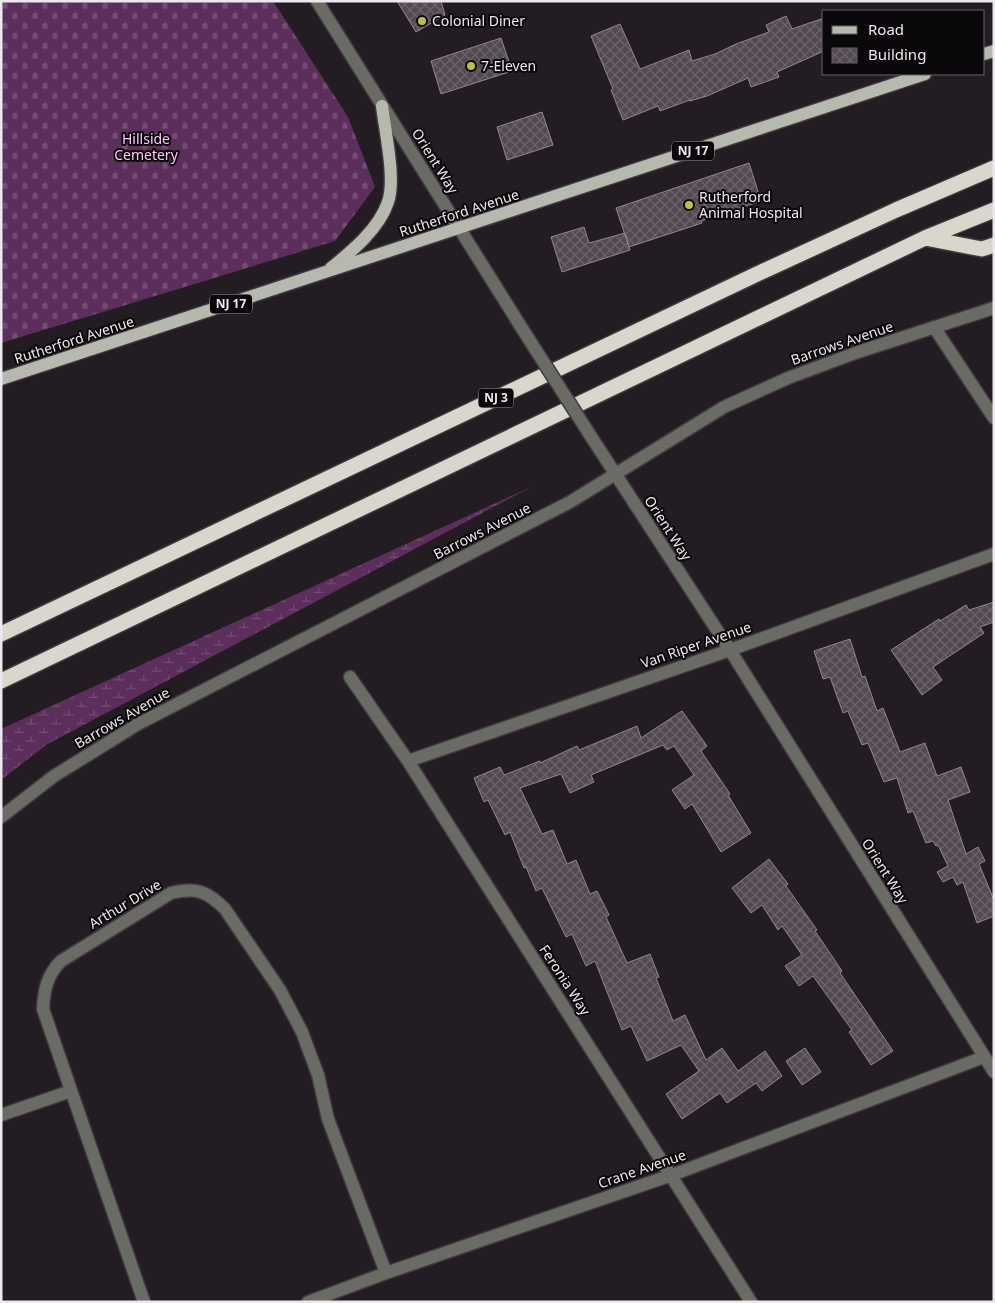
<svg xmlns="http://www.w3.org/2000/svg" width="995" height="1303" font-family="'Noto Sans',sans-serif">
  <defs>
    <pattern id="wetland-marsh" width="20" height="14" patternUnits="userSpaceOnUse" patternTransform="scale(1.25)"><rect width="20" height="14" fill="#5c2e5b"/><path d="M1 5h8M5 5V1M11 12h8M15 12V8" fill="none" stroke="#744c73"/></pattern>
    <pattern id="cemetery-stones" width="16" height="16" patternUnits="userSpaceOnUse" patternTransform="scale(1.25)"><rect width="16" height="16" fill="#5c2e5b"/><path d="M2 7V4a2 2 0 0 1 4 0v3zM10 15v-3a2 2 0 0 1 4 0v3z" fill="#744c73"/></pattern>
    <pattern id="building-cross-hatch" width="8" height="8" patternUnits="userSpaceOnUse" patternTransform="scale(1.25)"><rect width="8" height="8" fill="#524951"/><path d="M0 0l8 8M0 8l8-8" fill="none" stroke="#6b636a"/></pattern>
  </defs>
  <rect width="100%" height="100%" fill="#241c23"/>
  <path fill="url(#wetland-marsh)" d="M 533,486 L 46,745 L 1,780 L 1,729 Z"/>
  <path fill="url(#cemetery-stones)" d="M 1,1 L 273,1 L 348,117 L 375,187 L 335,241 L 1,343 Z"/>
  <path fill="url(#building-cross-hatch)" stroke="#908690" d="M 397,1 L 441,1 L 445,15 L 416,32 Z
    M 786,16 L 792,29 L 824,18 L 824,51 L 777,72 L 779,77 L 751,87 L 748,78 L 707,96 L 690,101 L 690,100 L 660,111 L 658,106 L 623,120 L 611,90 L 613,89 L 591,36 L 620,24 L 640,69 L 689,50 L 692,61 L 715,54 L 736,44 L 769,32 L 766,25 Z
    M 501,38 L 512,71 L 441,94 L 431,61 Z
    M 542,112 L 553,145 L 507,160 L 497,127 Z
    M 749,163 L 761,201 L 701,221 L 702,223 L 629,247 L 616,208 Z
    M 584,227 L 589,243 L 625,233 L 630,250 L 562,272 L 551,237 Z
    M 994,602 L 994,622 L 980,627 L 984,633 L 933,667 L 942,680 L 922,695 L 891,650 L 939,619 L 940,621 L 966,605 L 969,610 Z
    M 850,639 L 862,677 L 865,676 L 877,711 L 883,708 L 900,752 L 925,743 L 937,776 L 961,767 L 970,792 L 948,800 L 966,854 L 978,847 L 985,861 L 979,864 L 994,900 L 994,916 L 977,923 L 963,882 L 957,885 L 953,877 L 943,882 L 937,872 L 948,866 L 938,845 L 936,846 L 933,841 L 926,843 L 913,811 L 908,813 L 897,778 L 884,782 L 868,743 L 862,745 L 848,711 L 843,713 L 830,677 L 823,679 L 814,651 Z
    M 682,711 L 707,746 L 701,751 L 730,794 L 728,795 L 751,833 L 721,852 L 692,804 L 685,809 L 672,790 L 694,775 L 674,746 L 667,750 L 663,745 L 591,775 L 594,782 L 570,793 L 561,774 L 520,788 L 542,834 L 553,830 L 567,864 L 576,860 L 590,894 L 597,891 L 609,915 L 606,917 L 627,963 L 650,954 L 659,977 L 656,978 L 673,1021 L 685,1015 L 706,1060 L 722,1048 L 738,1071 L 765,1051 L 782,1076 L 762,1091 L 756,1083 L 727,1103 L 720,1093 L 682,1119 L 666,1094 L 699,1071 L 681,1045 L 647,1061 L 631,1026 L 622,1030 L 595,961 L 586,966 L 572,934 L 566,937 L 542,888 L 536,891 L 526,867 L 524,868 L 510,832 L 505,835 L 488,800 L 484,802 L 474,778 L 500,767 L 504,775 L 540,761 L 540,763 L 577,746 L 579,750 L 637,726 L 641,738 Z
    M 769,859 L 788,884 L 786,886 L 817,930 L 815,931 L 842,971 L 840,973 L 893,1051 L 871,1065 L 849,1032 L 852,1030 L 813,976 L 799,986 L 785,966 L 802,955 L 782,926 L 778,930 L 762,905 L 751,913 L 732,888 Z
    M 805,1048 L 821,1072 L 802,1085 L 786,1061 Z"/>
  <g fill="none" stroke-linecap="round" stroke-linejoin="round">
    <g stroke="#40393f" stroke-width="15">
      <path id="minor" d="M 317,1 L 523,330
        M 934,327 L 994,418
        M 590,435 L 730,650 L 994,1072
        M 350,677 L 408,761 L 751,1302
        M 408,761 L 730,650 L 994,554
        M 1,817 L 54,776 L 138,724 L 570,502 L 724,407 L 788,378 L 858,352 L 994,308
        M 1,1115 L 71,1091
        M 144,1302 L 43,1009 C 44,990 47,975 61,961 L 171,893 C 196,887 207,891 225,909 L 280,990 L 302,1032 L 318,1075 L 328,1119 L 386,1273
        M 308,1302 L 386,1273 L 672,1175 L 984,1057"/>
    </g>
    <g stroke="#40393f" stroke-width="15">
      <path id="major" d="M 984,54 L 994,51
        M 331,268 C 352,251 379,229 388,202 C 396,179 385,131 382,106
        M 1,379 L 925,74"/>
    </g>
    <g stroke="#40393f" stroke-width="18">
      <path id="highway" d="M 925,238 L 982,249 L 994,245
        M 1,634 L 755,275 L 896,210 L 994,168
        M 1,681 L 925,238 L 994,210"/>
    </g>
    <use href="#minor" stroke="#6b6b66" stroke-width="12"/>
    <use href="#major" stroke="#b8b9ae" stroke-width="12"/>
    <use href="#highway" stroke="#d7d8cb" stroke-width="15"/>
    <g stroke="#40393f" stroke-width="15" stroke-linecap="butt">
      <path id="minor-bridge" d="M 523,330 L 590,435"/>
    </g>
    <use href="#minor-bridge" stroke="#6b6b66" stroke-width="12"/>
  </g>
  <g fill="#bbc044" stroke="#0b080b" stroke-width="2">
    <circle cx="422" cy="21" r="5"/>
    <circle cx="471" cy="66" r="5"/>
    <circle cx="689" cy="205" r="5"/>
  </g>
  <g text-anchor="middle" stroke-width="4" stroke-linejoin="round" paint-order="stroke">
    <g fill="#0b080b" stroke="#a9a5a9" stroke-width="1">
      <rect x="672" y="141.5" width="42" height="19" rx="4"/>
      <rect x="210" y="294.5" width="42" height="19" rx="4"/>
      <rect x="478.5" y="388.5" width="35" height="19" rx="4"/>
    </g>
    <g font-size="12" font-weight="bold" fill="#ede8ed">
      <text x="693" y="155">NJ 17</text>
      <text x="231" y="308">NJ 17</text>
      <text x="496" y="402">NJ 3</text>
    </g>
    <g font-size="14" fill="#ede8ed" stroke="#0b080b" text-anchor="start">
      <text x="432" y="26">Colonial Diner</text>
      <text x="481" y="71">7-Eleven</text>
      <text x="699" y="202">Rutherford<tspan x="699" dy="16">Animal Hospital</tspan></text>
    </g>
    <g font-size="14" fill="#fccaf8" stroke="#0b080b">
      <text x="146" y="144">Hillside<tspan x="146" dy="16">Cemetery</tspan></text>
    </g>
    <g font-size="14" fill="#ede8ed" stroke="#0b080b">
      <text transform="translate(435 161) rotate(58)" y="5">Orient Way</text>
      <text transform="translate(459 213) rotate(-18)" y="5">Rutherford Avenue</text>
      <text transform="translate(74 340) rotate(-18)" y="5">Rutherford Avenue</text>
      <text transform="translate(842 343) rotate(-19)" y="5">Barrows Avenue</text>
      <text transform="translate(668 528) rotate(57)" y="5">Orient Way</text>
      <text transform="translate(482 531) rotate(-27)" y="5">Barrows Avenue</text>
      <text transform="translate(696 645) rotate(-19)" y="5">Van Riper Avenue</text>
      <text transform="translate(122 718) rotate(-30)" y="5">Barrows Avenue</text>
      <text transform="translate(885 871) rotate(58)" y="5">Orient Way</text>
      <text transform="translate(125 904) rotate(-31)" y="5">Arthur Drive</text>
      <text transform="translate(565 980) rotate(57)" y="5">Feronia Way</text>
      <text transform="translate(642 1169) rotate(-19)" y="5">Crane Avenue</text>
    </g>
  </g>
  <rect width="995" height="1303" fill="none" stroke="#ede8ed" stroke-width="5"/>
  <rect x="822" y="10" width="162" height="65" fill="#0b080b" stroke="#656265"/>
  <rect x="832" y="26" width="25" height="8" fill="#b8b9ae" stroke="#656265"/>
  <text x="868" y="35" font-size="15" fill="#ede8ed">Road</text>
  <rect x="832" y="48" width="25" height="15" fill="url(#building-cross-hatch)" stroke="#656265"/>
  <text x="868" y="60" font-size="15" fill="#ede8ed">Building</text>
</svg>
